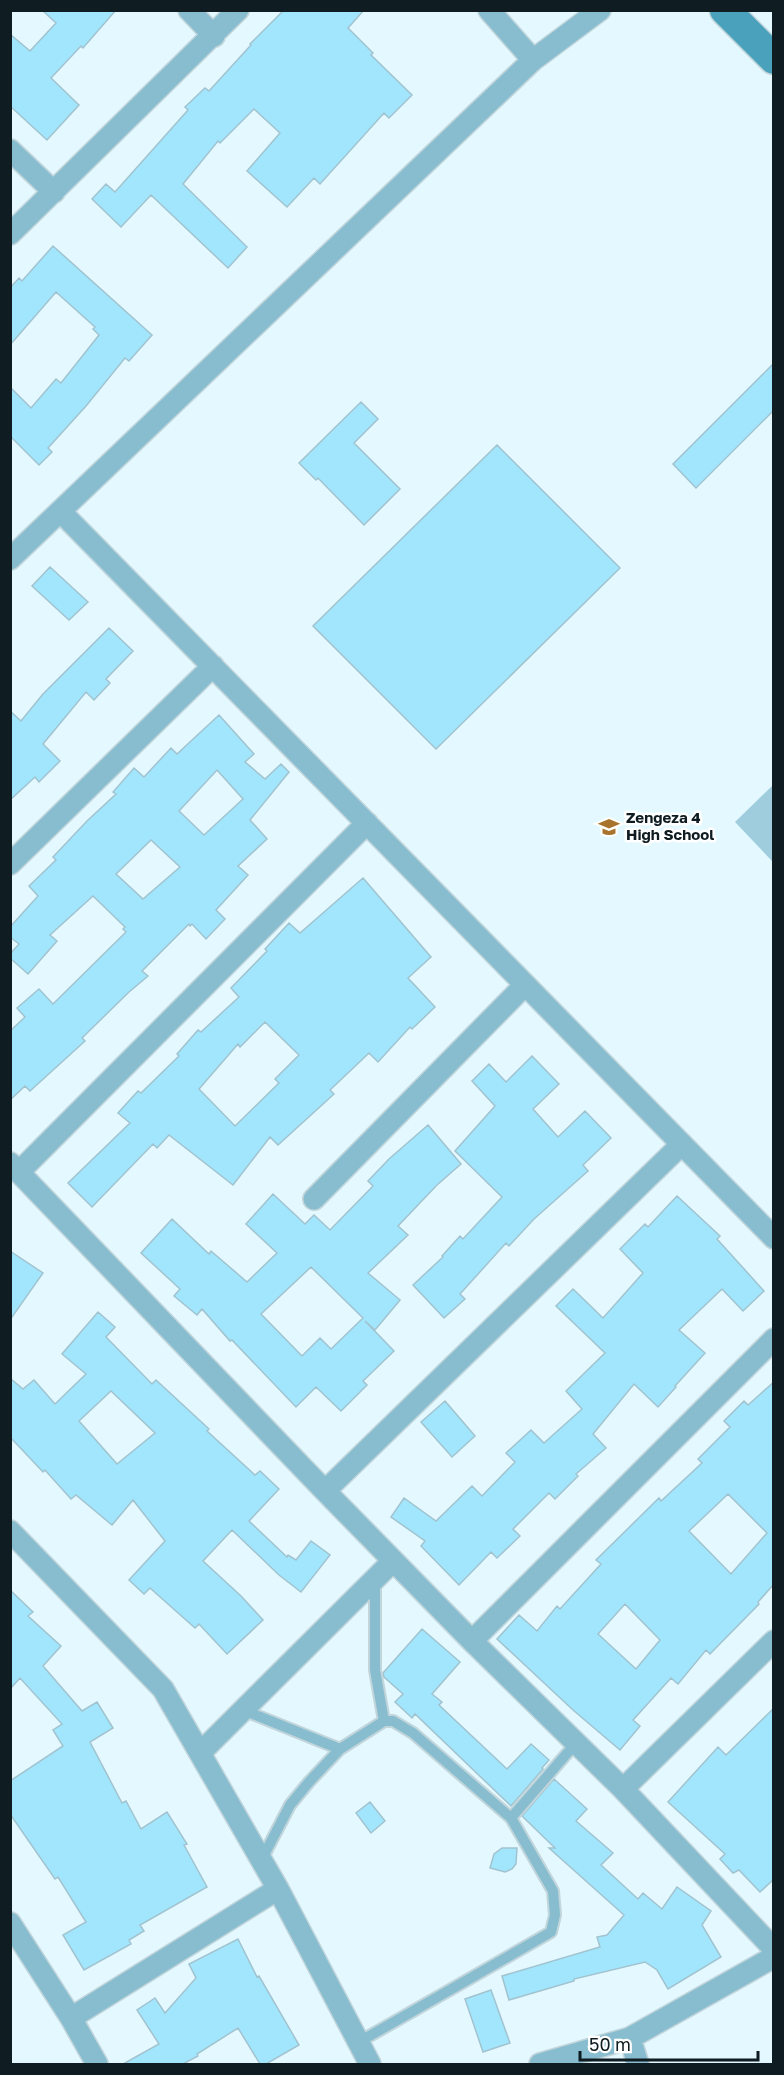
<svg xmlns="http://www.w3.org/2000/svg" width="784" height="2075" font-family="'Golos Text',sans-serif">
  <rect width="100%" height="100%" fill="#e3f8ff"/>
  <path fill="#9fcddd" d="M 773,785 L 773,862 L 735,822 Z"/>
  <path fill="#a2e6fd" stroke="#a1c3cf" stroke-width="1.5" fill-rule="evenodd" d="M 42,10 L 116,10 L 83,48 L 81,46 L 51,78 L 79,105 L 47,140 L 10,106 L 10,34 L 30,51 L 56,23 Z
    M 284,10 L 364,10 L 348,28 L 373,53 L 371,55 L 412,95 L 389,118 L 384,113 L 320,184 L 314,178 L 287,207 L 247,171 L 280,133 L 254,109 L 220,143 L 218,141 L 183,184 L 247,247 L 228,268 L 151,195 L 121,227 L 92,199 L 106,184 L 115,192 L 188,110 L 185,107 L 205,88 L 209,91 L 251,45 L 250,44 Z
    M 53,246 L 152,335 L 129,361 L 125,358 L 86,406 L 48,448 L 52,452 L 39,465 L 10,436 L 10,387 L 31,408 L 56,379 L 61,383 L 99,335 L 93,329 L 95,327 L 56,292 L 10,345 L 10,288 L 19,278 L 22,281 Z
    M 774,363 L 774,410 L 696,488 L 673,464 Z
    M 361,402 L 378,419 L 354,443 L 400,489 L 364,525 L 318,478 L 316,480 L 299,463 Z
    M 497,445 L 620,568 L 436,749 L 313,626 Z
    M 50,567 L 88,602 L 69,620 L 32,586 Z
    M 109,628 L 133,651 L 106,679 L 110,683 L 94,700 L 86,692 L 43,744 L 60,761 L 39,782 L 35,777 L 10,800 L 10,711 L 21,721 L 43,694 Z
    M 219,715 L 254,754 L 245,762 L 265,779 L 281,764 L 289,772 L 250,820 L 267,839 L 238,866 L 248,875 L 216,910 L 225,919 L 206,939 L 192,924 L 190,926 L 189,924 L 142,971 L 148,976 L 129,992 L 82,1038 L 85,1041 L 30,1091 L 25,1086 L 10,1100 L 10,1031 L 25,1017 L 17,1008 L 39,989 L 53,1004 L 126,932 L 123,929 L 125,927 L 93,896 L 50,935 L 57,941 L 28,974 L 10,958 L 10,954 L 19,944 L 10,937 L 10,927 L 38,896 L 29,886 L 56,860 L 53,857 L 87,821 L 116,794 L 113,792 L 134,768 L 144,777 L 171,748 L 177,754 ZM 217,770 L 243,799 L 204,835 L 179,811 ZM 151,840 L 180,867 L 143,899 L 116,874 Z
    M 363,878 L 431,957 L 408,978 L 435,1007 L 412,1029 L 410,1027 L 378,1062 L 369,1053 L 330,1090 L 334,1094 L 278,1145 L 270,1137 L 233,1185 L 169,1135 L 157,1148 L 153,1144 L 92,1207 L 68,1183 L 130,1123 L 118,1113 L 138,1091 L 141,1093 L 179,1056 L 177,1054 L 198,1030 L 201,1032 L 239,997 L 231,988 L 267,951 L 265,949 L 289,923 L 300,933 ZM 265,1022 L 299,1055 L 275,1079 L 279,1083 L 235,1126 L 199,1089 L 238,1044 L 240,1047 Z
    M 532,1056 L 559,1084 L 533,1109 L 558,1137 L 585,1111 L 611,1138 L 583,1165 L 588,1171 L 534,1219 L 509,1246 L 506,1243 L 460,1294 L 465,1299 L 444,1318 L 413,1285 L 443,1257 L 442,1256 L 460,1236 L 463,1239 L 502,1197 L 455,1151 L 495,1106 L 472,1081 L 489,1064 L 506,1082 Z
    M 428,1125 L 461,1164 L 437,1185 L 398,1226 L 408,1235 L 368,1273 L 400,1300 L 375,1330 L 365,1321 L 394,1351 L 363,1381 L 367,1385 L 341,1411 L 316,1387 L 296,1407 L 232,1340 L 230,1341 L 202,1309 L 197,1315 L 174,1296 L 180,1289 L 141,1253 L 172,1219 L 209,1254 L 211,1251 L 247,1282 L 277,1253 L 246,1224 L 273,1194 L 305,1224 L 314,1215 L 330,1230 L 373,1186 L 368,1181 L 389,1159 ZM 311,1267 L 363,1318 L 331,1349 L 320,1338 L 302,1356 L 261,1314 Z
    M 677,1196 L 720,1236 L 717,1239 L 764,1291 L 743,1311 L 722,1289 L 679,1330 L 705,1353 L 675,1386 L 676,1387 L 658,1407 L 634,1384 L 593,1434 L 606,1448 L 576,1474 L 578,1476 L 555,1499 L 549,1493 L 513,1529 L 520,1536 L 497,1558 L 491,1552 L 459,1585 L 421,1546 L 425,1541 L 391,1517 L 404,1498 L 436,1521 L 472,1486 L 482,1496 L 515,1462 L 506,1453 L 531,1430 L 544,1443 L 582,1409 L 566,1391 L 605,1353 L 556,1306 L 573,1289 L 603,1318 L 643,1273 L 620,1249 L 645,1224 L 648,1227 Z
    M 10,1251 L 43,1273 L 10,1320 Z
    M 98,1312 L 115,1327 L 106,1337 L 152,1384 L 156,1380 L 209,1429 L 207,1431 L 255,1475 L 260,1471 L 279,1489 L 249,1521 L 287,1557 L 288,1555 L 296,1560 L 311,1541 L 330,1555 L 301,1592 L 279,1575 L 232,1530 L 203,1561 L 241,1596 L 263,1620 L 227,1654 L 199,1624 L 195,1628 L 150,1588 L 144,1594 L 129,1580 L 165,1541 L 133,1500 L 112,1525 L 76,1495 L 71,1499 L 45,1470 L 43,1472 L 10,1437 L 10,1378 L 23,1389 L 34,1380 L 55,1404 L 86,1374 L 62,1354 ZM 111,1391 L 155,1433 L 117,1464 L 79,1421 Z
    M 774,1382 L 774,1584 L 758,1602 L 759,1604 L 710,1654 L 706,1650 L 678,1684 L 671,1678 L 633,1720 L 640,1726 L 620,1750 L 573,1710 L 497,1639 L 519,1615 L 537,1631 L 557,1606 L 560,1609 L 601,1564 L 596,1560 L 659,1498 L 661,1501 L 702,1463 L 698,1459 L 730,1427 L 724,1421 L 744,1401 L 748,1405 ZM 728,1494 L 767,1533 L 731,1574 L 689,1531 ZM 625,1604 L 660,1640 L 636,1669 L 598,1634 Z
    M 445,1401 L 475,1436 L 452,1457 L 421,1422 Z
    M 10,1590 L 33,1612 L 28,1616 L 61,1646 L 43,1666 L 82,1711 L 97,1702 L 113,1728 L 90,1742 L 122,1803 L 126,1801 L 141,1829 L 167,1812 L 187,1844 L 184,1845 L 207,1887 L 140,1925 L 144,1931 L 129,1940 L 131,1944 L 84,1970 L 63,1935 L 86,1922 L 58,1877 L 55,1879 L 10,1814 L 10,1781 L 63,1746 L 53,1730 L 62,1724 L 20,1678 L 10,1689 Z
    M 422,1629 L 460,1662 L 432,1694 L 442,1702 L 439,1705 L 507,1769 L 531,1744 L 549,1760 L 542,1768 L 543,1769 L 511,1806 L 415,1714 L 412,1718 L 395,1702 L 403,1694 L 384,1677 L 383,1673 Z
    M 774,1708 L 774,1879 L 760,1892 L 739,1870 L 733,1873 L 720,1859 L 725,1854 L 668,1802 L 718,1747 L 726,1755 Z
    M 554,1779 L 587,1809 L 576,1821 L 613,1853 L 601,1865 L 638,1899 L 643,1893 L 662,1909 L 677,1887 L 711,1911 L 702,1925 L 721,1957 L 668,1989 L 657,1970 L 645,1962 L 574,1979 L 574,1981 L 509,2000 L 502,1976 L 600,1947 L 597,1937 L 607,1935 L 624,1915 L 549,1848 L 555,1848 L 522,1816 Z
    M 370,1802 L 385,1821 L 371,1833 L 356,1813 Z
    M 502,1848 L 517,1848 L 516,1864 L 512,1869 L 505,1872 L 490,1868 L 494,1854 Z
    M 238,1939 L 257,1977 L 259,1976 L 299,2045 L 266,2064 L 260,2064 L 238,2028 L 197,2054 L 198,2056 L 183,2064 L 123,2064 L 159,2044 L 137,2010 L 155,1998 L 165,2013 L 196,1978 L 189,1964 Z
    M 491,1990 L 510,2043 L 483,2052 L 465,1999 Z"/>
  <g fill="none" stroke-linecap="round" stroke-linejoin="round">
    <g stroke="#c1d5db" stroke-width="14">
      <path id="lane" d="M 243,1710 L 340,1749
        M 511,1818 L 576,1743
        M 262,1859 L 290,1805 L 309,1782 L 340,1749 L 384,1721
        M 359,2042 L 551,1932 L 555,1915 L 553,1891 L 511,1818 L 413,1733 L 393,1721 L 384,1721 L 375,1670 L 375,1581"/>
    </g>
    <g stroke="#c1d5db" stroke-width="24">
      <path id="street" d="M 189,10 L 214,36
        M 489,10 L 533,60
        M 10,150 L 54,192
        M 10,234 L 238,10
        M 61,512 L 774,1238
        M 10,559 L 533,60 L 600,10
        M 10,864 L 213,666
        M 10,1163 L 325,1491 L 472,1641 L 623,1789 L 774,1949
        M 19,1172 L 367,823
        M 314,1199 L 525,985
        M 325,1491 L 682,1144
        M 10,1531 L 163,1689 L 278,1889 L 370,2064
        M 472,1641 L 774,1339
        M 200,1753 L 393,1561
        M 623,1789 L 774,1641
        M 10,1923 L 71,2018 L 97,2064
        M 71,2018 L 278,1889
        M 630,2038 L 638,2064
        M 540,2064 L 630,2038 L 774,1957"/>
    </g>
    <g stroke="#c1d5db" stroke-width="33">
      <path id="secondary" d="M 725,10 L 774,59"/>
    </g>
    <use href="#lane" stroke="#88bdcf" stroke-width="10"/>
    <use href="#street" stroke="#88bdcf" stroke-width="21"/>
    <use href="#secondary" stroke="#4aa1bc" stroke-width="30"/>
  </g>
  <defs>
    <g id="school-bare" transform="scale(1.62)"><path d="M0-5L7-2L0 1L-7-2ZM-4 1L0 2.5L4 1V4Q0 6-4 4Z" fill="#a8742d" stroke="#fff" stroke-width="2.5" paint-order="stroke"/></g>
  </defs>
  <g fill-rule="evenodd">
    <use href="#school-bare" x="609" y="827"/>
  </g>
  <g text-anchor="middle" stroke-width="5" stroke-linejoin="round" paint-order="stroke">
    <g font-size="15" font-weight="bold" fill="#0f1c21" stroke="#fff" text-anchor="start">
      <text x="626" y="823">Zengeza 4<tspan x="626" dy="17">High School</tspan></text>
    </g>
  </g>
  <rect width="784" height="2075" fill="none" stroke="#0f1c21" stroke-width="24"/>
  <path d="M580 2051v9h178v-9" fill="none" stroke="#0f1c21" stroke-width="3"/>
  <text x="589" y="2051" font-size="18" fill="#0f1c21" stroke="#ffffff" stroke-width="4.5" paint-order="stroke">50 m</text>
</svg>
